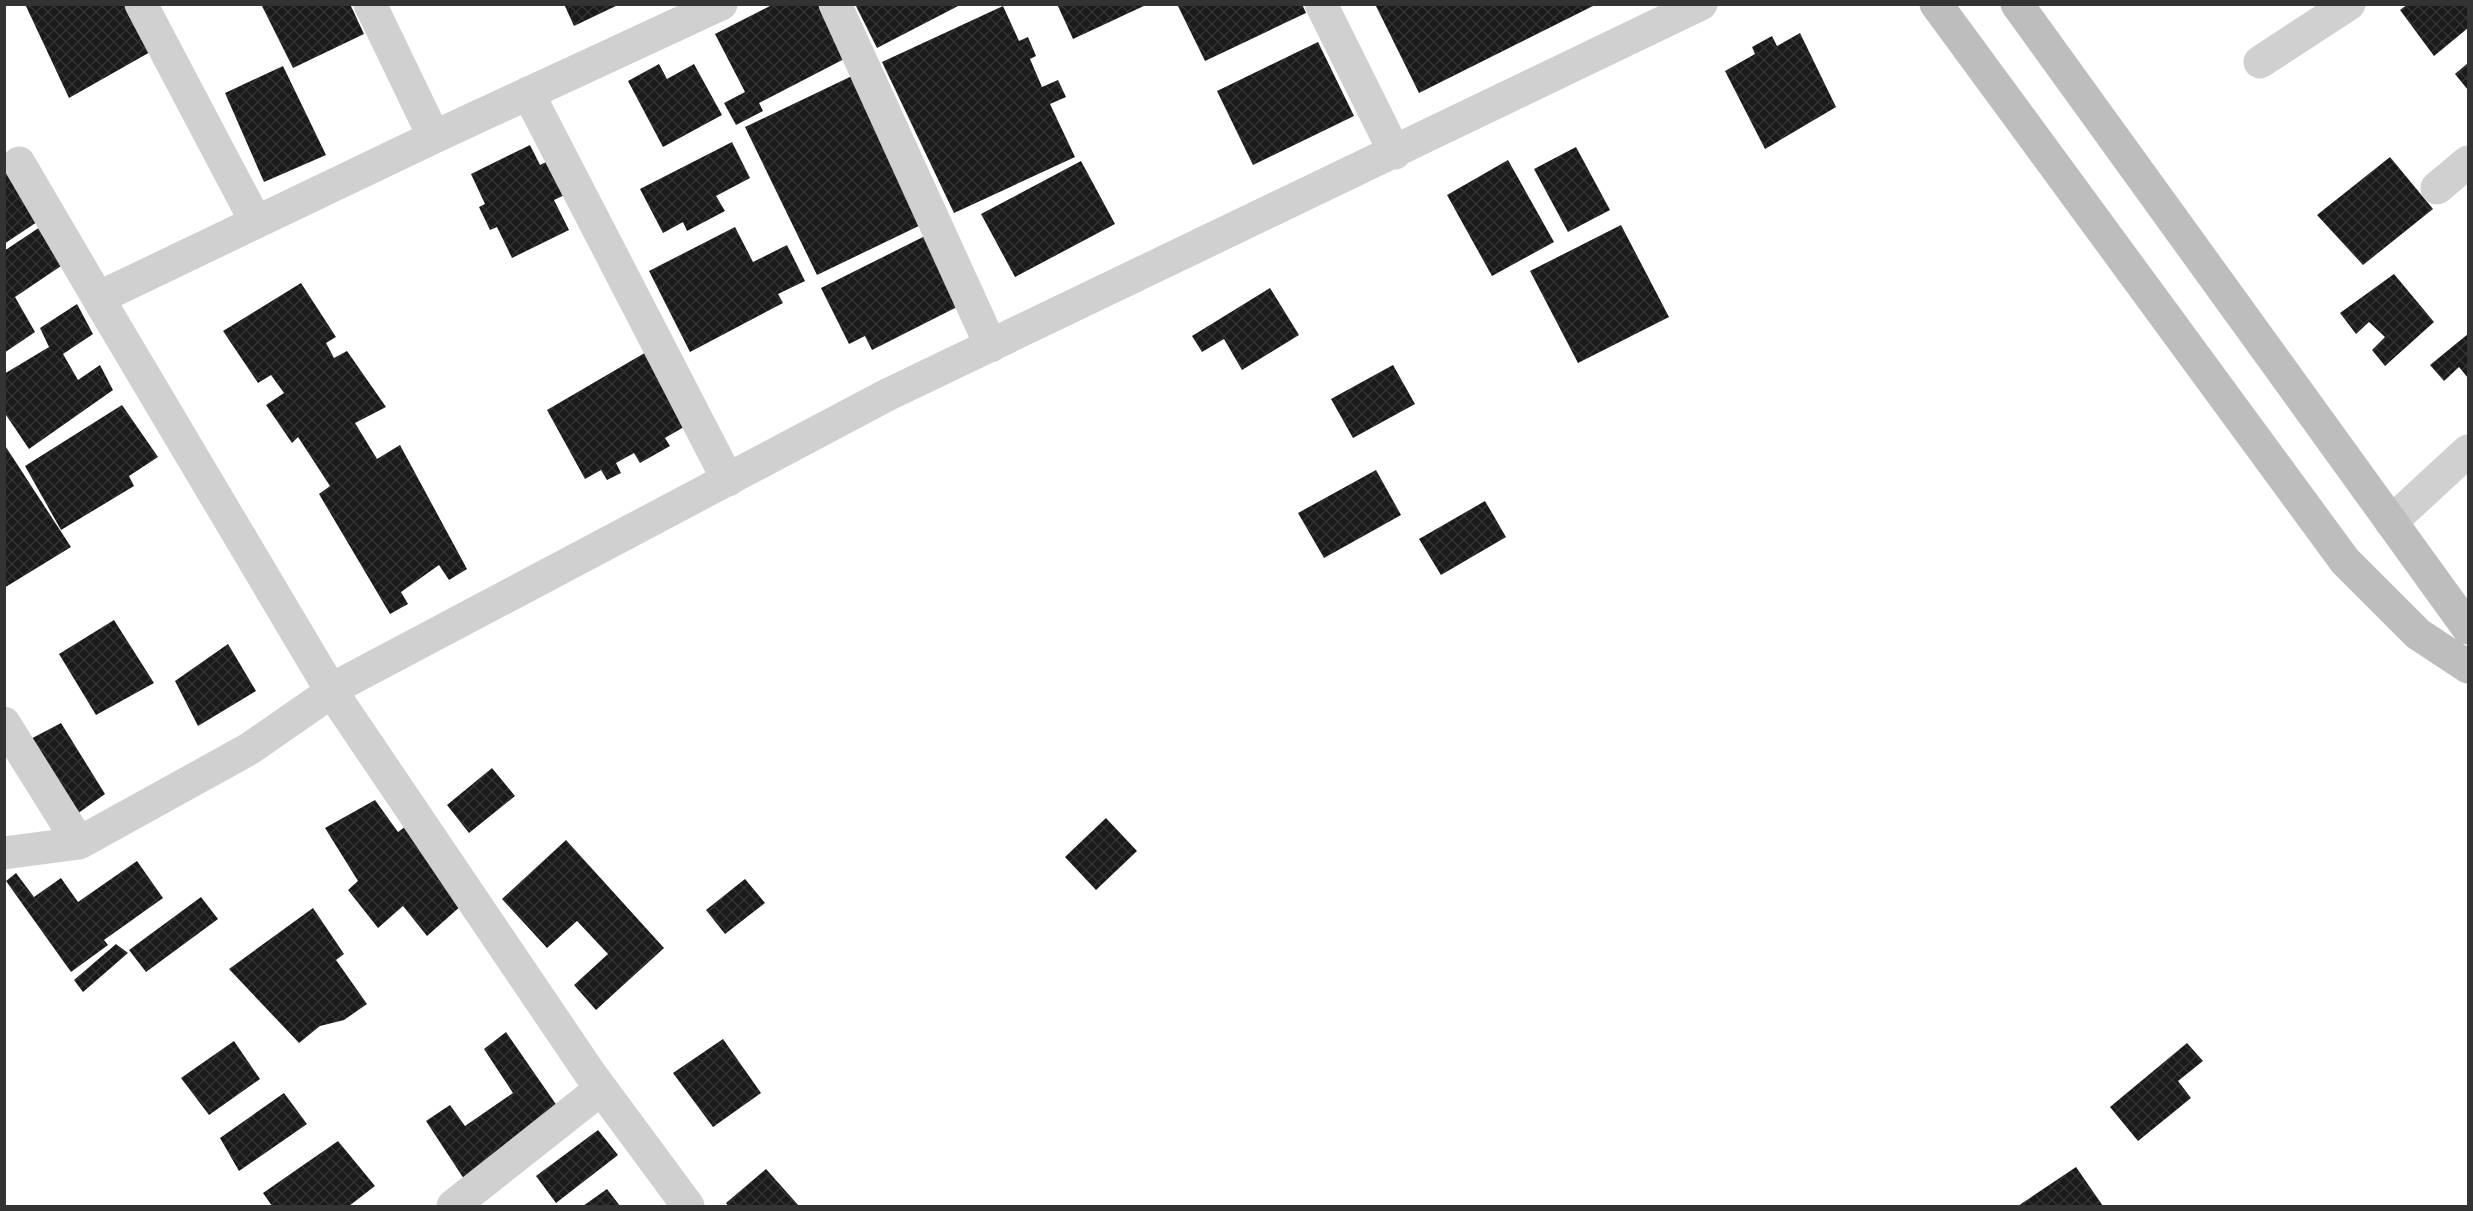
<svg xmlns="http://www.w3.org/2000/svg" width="2473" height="1211" font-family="'Alegreya Sans',sans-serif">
  <defs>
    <pattern id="building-cross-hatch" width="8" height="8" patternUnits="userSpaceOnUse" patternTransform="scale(1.5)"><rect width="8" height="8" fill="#1a1a1a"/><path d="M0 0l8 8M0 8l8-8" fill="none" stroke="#333"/></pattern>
  </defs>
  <rect width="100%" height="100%" fill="#fff"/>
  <path fill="url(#building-cross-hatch)" d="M 25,4 L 136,4 L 159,47 L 69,98 Z
    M 261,4 L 350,4 L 364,34 L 293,68 Z
    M 564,4 L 620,4 L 574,26 Z
    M 774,4 L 823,4 L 850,56 L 759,103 L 763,111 L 736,125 L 724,103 L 745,92 L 715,34 Z
    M 855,4 L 962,4 L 877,48 Z
    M 1057,4 L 1148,4 L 1073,39 Z
    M 1177,4 L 1302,4 L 1306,13 L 1205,61 Z
    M 1375,4 L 1597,4 L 1419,93 Z
    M 2408,4 L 2468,4 L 2468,28 L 2434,56 L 2400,10 Z
    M 1003,6 L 1019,41 L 1028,37 L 1036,56 L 1030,59 L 1042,87 L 1058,80 L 1066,97 L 1050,104 L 1075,157 L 954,213 L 882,62 Z
    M 1800,33 L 1836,107 L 1765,149 L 1725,71 L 1755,54 L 1752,47 L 1772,36 L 1777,46 Z
    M 1318,42 L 1354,116 L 1253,165 L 1217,91 Z
    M 2468,63 L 2468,90 L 2455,74 Z
    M 659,64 L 667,79 L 694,64 L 722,115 L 663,147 L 628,81 Z
    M 283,66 L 326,155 L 264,182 L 225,93 Z
    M 854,75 L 925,223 L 817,275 L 745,127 Z
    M 732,142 L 750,178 L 716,196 L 725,211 L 687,231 L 683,222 L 663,233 L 640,189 Z
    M 530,145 L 540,165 L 554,158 L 571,192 L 554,200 L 569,230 L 512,258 L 497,227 L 490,230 L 479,207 L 485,204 L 471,174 Z
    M 1576,147 L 1610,210 L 1568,232 L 1534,169 Z
    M 2390,157 L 2433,209 L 2363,265 L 2317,215 Z
    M 1508,160 L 1554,242 L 1492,276 L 1447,195 Z
    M 1081,161 L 1115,224 L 1015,277 L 981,214 Z
    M 4,169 L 43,218 L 4,244 Z
    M 1621,225 L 1669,317 L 1578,363 L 1530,271 Z
    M 40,227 L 64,264 L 15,297 L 35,332 L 4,353 L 4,251 Z
    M 735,227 L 753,262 L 787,245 L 805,281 L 778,294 L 783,303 L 690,352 L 649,271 Z
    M 929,234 L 957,307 L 872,350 L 865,336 L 849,344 L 821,288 Z
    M 2394,274 L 2434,322 L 2385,366 L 2372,350 L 2385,337 L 2369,322 L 2356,334 L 2340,313 Z
    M 301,283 L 336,337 L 326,343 L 334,358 L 347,351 L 386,407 L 355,423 L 377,459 L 400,445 L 467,569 L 449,580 L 439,565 L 401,592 L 408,604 L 390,614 L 319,494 L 330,486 L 298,437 L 292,443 L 266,405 L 284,393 L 271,375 L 258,383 L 223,331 Z
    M 1270,288 L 1299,335 L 1242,370 L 1224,339 L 1202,352 L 1192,336 Z
    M 77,304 L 93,334 L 63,354 L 78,380 L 100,365 L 113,390 L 29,449 L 4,412 L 4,374 L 49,347 L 40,328 Z
    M 2468,334 L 2468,378 L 2459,367 L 2444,381 L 2430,365 Z
    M 648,351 L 689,424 L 665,438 L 670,446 L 640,463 L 634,453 L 616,463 L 621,473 L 607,480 L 601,470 L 585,479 L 547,410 Z
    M 1393,365 L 1415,404 L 1353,438 L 1331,399 Z
    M 122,405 L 158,457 L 129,476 L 134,486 L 61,530 L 25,466 Z
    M 4,444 L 71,547 L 4,588 Z
    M 1376,470 L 1401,515 L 1324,558 L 1298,513 Z
    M 1485,501 L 1506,537 L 1441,575 L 1419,539 Z
    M 114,620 L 154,683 L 96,715 L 59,654 Z
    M 228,644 L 256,691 L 198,726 L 175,681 Z
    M 61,723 L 105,794 L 70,819 L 23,743 Z
    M 492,768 L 515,796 L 469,833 L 447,805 Z
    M 375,800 L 398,832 L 409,824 L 462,905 L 427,936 L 403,906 L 378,928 L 348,890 L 358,881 L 325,828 Z
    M 1106,818 L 1137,851 L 1096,890 L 1065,857 Z
    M 566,840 L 664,948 L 596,1010 L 574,985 L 608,954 L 577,921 L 547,948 L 502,899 Z
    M 137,861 L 163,898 L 104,940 L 108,945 L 71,972 L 6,881 L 16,873 L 34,897 L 61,878 L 78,902 Z
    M 745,879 L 765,903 L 725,934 L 706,910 Z
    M 201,897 L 218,919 L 146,972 L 129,950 Z
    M 313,908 L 344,954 L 336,960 L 367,1004 L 344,1020 L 320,1026 L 299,1043 L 229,969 Z
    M 116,944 L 128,953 L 83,992 L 74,980 Z
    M 506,1032 L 562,1113 L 466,1182 L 426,1121 L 450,1105 L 465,1126 L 513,1093 L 484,1049 Z
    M 723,1039 L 761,1093 L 713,1127 L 673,1073 Z
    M 234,1041 L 260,1079 L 209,1115 L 181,1078 Z
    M 2187,1043 L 2203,1061 L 2178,1081 L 2191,1098 L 2138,1141 L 2110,1107 Z
    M 284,1093 L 307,1124 L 239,1171 L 220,1138 Z
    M 598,1130 L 618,1155 L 556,1203 L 536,1176 Z
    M 338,1141 L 375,1186 L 349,1206 L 272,1206 L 263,1193 Z
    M 2076,1167 L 2103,1206 L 2018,1206 Z
    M 766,1169 L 799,1206 L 728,1206 L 726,1203 Z
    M 607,1189 L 620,1206 L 583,1206 Z"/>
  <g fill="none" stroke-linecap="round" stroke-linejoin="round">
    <path stroke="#d0d0d0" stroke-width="33" d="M 141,4 L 256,222
      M 370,4 L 434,137
      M 835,4 L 991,346
      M 1321,4 L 1395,153
      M 2260,62 L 2349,4
      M 528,93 L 728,480
      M 19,163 L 98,298
      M 2437,188 L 2468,162
      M 2391,522 L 2468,451
      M 4,723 L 79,843
      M 4,853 L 79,843 L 249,749 L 347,681 L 887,395 L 1701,4
      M 453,1206 L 601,1089
      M 688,1206 L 589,1072 L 332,692 L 98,298 L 434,137 L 721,4"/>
    <path stroke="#bdbdbd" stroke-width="33" d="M 1936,4 L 2345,561 L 2418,634 L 2468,667
      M 2017,4 L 2468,628"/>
  </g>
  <rect width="2473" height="1211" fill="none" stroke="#333333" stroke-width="12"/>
</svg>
